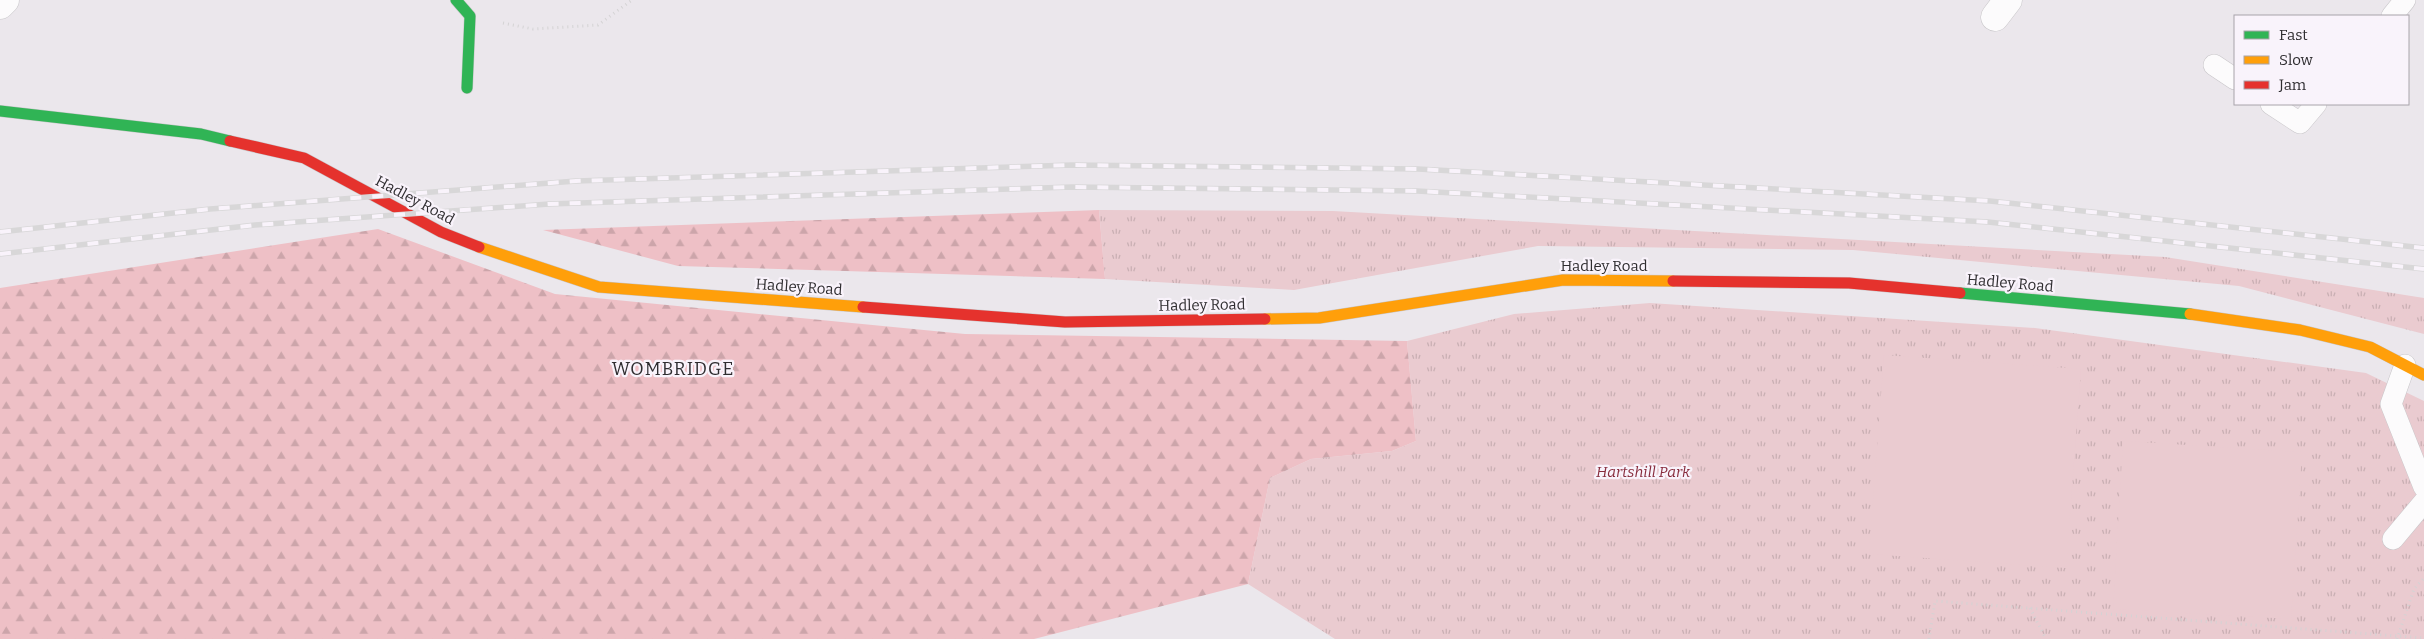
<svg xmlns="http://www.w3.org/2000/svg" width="2424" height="639" font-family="Bitter,serif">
  <defs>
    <pattern id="grass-tufts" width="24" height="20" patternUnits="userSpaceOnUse" patternTransform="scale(1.25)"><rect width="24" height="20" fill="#eacbd0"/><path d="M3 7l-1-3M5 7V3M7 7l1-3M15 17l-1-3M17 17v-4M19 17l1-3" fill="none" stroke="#c9afb3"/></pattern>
    <pattern id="forest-firs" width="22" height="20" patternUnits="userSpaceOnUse" patternTransform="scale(1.25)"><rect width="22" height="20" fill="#eec0c6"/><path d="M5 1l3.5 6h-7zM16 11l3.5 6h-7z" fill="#cca5aa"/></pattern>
  </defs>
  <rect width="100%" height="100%" fill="#ebe7ec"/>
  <path fill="url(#grass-tufts)" d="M 1099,210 L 1333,211 L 2165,257 L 2424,298 L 2424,334 L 2239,286 L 1853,250 L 1538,246 L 1294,290 L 1105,279 Z
    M 1650,303 L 2035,328 L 2366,373 L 2424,401 L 2424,639 L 1335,639 L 1248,584 L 1270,478 L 1311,459 L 1392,451 L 1416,441 L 1407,341 L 1514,314 Z"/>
  <path fill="url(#forest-firs)" d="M 1099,210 L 1105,279 L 678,266 L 543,230 Z
    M 378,229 L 555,294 L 965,334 L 1407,341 L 1416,441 L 1392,451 L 1311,459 L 1270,478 L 1248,584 L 1034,639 L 0,639 L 0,288 Z"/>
  <path fill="#eacbd0" d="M 1884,355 L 2081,369 L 2066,568 L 1869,554 Z
    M 2123,441 L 2302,452 L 2291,619 L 2113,609 Z"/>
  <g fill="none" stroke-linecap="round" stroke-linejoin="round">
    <g stroke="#c8c6c9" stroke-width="22">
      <path id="lane" d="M 2392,16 L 2405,0
        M 2214,65 L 2235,79
        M 2271,104 L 2300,123 L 2316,104
        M 2405,365 L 2391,404 L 2424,487
        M 2393,539 L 2424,502"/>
    </g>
    <g stroke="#c8c6c9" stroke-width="29">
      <path id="street" d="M 0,5 L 5,0
        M 1995,17 L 2008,0"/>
    </g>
    <g stroke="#c8c6c9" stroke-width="12">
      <path id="fast" d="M 456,0 L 470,16 L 467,88
        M 0,111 L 201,134 L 230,141
        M 1960,293 L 2190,314"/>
    </g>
    <g stroke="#c8c6c9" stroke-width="12">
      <path id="slow" d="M 479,247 L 599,287 L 863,307
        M 2190,314 L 2300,330 L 2370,347 L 2424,375
        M 1265,319 L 1319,318 L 1563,280 L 1673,281"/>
    </g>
    <g stroke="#c8c6c9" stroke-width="12">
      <path id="jam" d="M 230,141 L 304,158 L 441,232 L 479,247
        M 1673,281 L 1849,283 L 1960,293
        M 863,307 L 1065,322 L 1265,319"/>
    </g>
    <path stroke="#d4d3d4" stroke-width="3" stroke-dasharray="1 4" stroke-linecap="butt" d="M 503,23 L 533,29 L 598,25 L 632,0
      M 2030,608 L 2046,639
      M 1929,639 L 1935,601 L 2424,638
      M 2397,639 L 2414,589 L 2424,578"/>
    <use href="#lane" stroke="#fcfbfc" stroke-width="21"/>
    <use href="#street" stroke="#fcfbfc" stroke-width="28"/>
    <use href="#fast" stroke="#30b455" stroke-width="11"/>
    <use href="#slow" stroke="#ff9f0a" stroke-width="11"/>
    <use href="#jam" stroke="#e5322d" stroke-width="11"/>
    <g stroke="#d8d7d8" stroke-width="5.5">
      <path id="rail" d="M 0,232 L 210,209 L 576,181 L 1072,165 L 1418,169 L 1990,201 L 2424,248
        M 0,254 L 255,225 L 549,204 L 1072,187 L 1417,191 L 1988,222 L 2424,269"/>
    </g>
    <use href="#rail" stroke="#f9f3fb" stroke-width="4" stroke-dasharray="11" stroke-linecap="butt"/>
  </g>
  <g text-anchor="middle" stroke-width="4.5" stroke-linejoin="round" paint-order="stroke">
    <g font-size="15" fill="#2f2d30" stroke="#f9f3fb">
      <text transform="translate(415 200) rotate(28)" y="5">Hadley Road</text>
      <text x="1604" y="271">Hadley Road</text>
      <text transform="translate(2010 283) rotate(5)" y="5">Hadley Road</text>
      <text transform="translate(799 287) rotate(4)" y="5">Hadley Road</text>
      <text transform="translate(1202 305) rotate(-1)" y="5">Hadley Road</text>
    </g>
    <g font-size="15" font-style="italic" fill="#882c3d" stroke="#f9f3fb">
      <text x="1643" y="477">Hartshill Park</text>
    </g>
    <g font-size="18" letter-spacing="1" fill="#2f2d30" stroke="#f9f3fb">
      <text x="673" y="375">WOMBRIDGE</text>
    </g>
  </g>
  <rect x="2234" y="15" width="175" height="90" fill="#f9f3fb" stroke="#a8a4aa"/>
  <rect x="2244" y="31" width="25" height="8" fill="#30b455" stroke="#a8a4aa"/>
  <text x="2279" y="40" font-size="15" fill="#2f2d30">Fast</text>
  <rect x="2244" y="56" width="25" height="8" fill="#ff9f0a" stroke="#a8a4aa"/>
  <text x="2279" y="65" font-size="15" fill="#2f2d30">Slow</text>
  <rect x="2244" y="81" width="25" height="8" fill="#e5322d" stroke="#a8a4aa"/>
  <text x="2279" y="90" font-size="15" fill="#2f2d30">Jam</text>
</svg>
